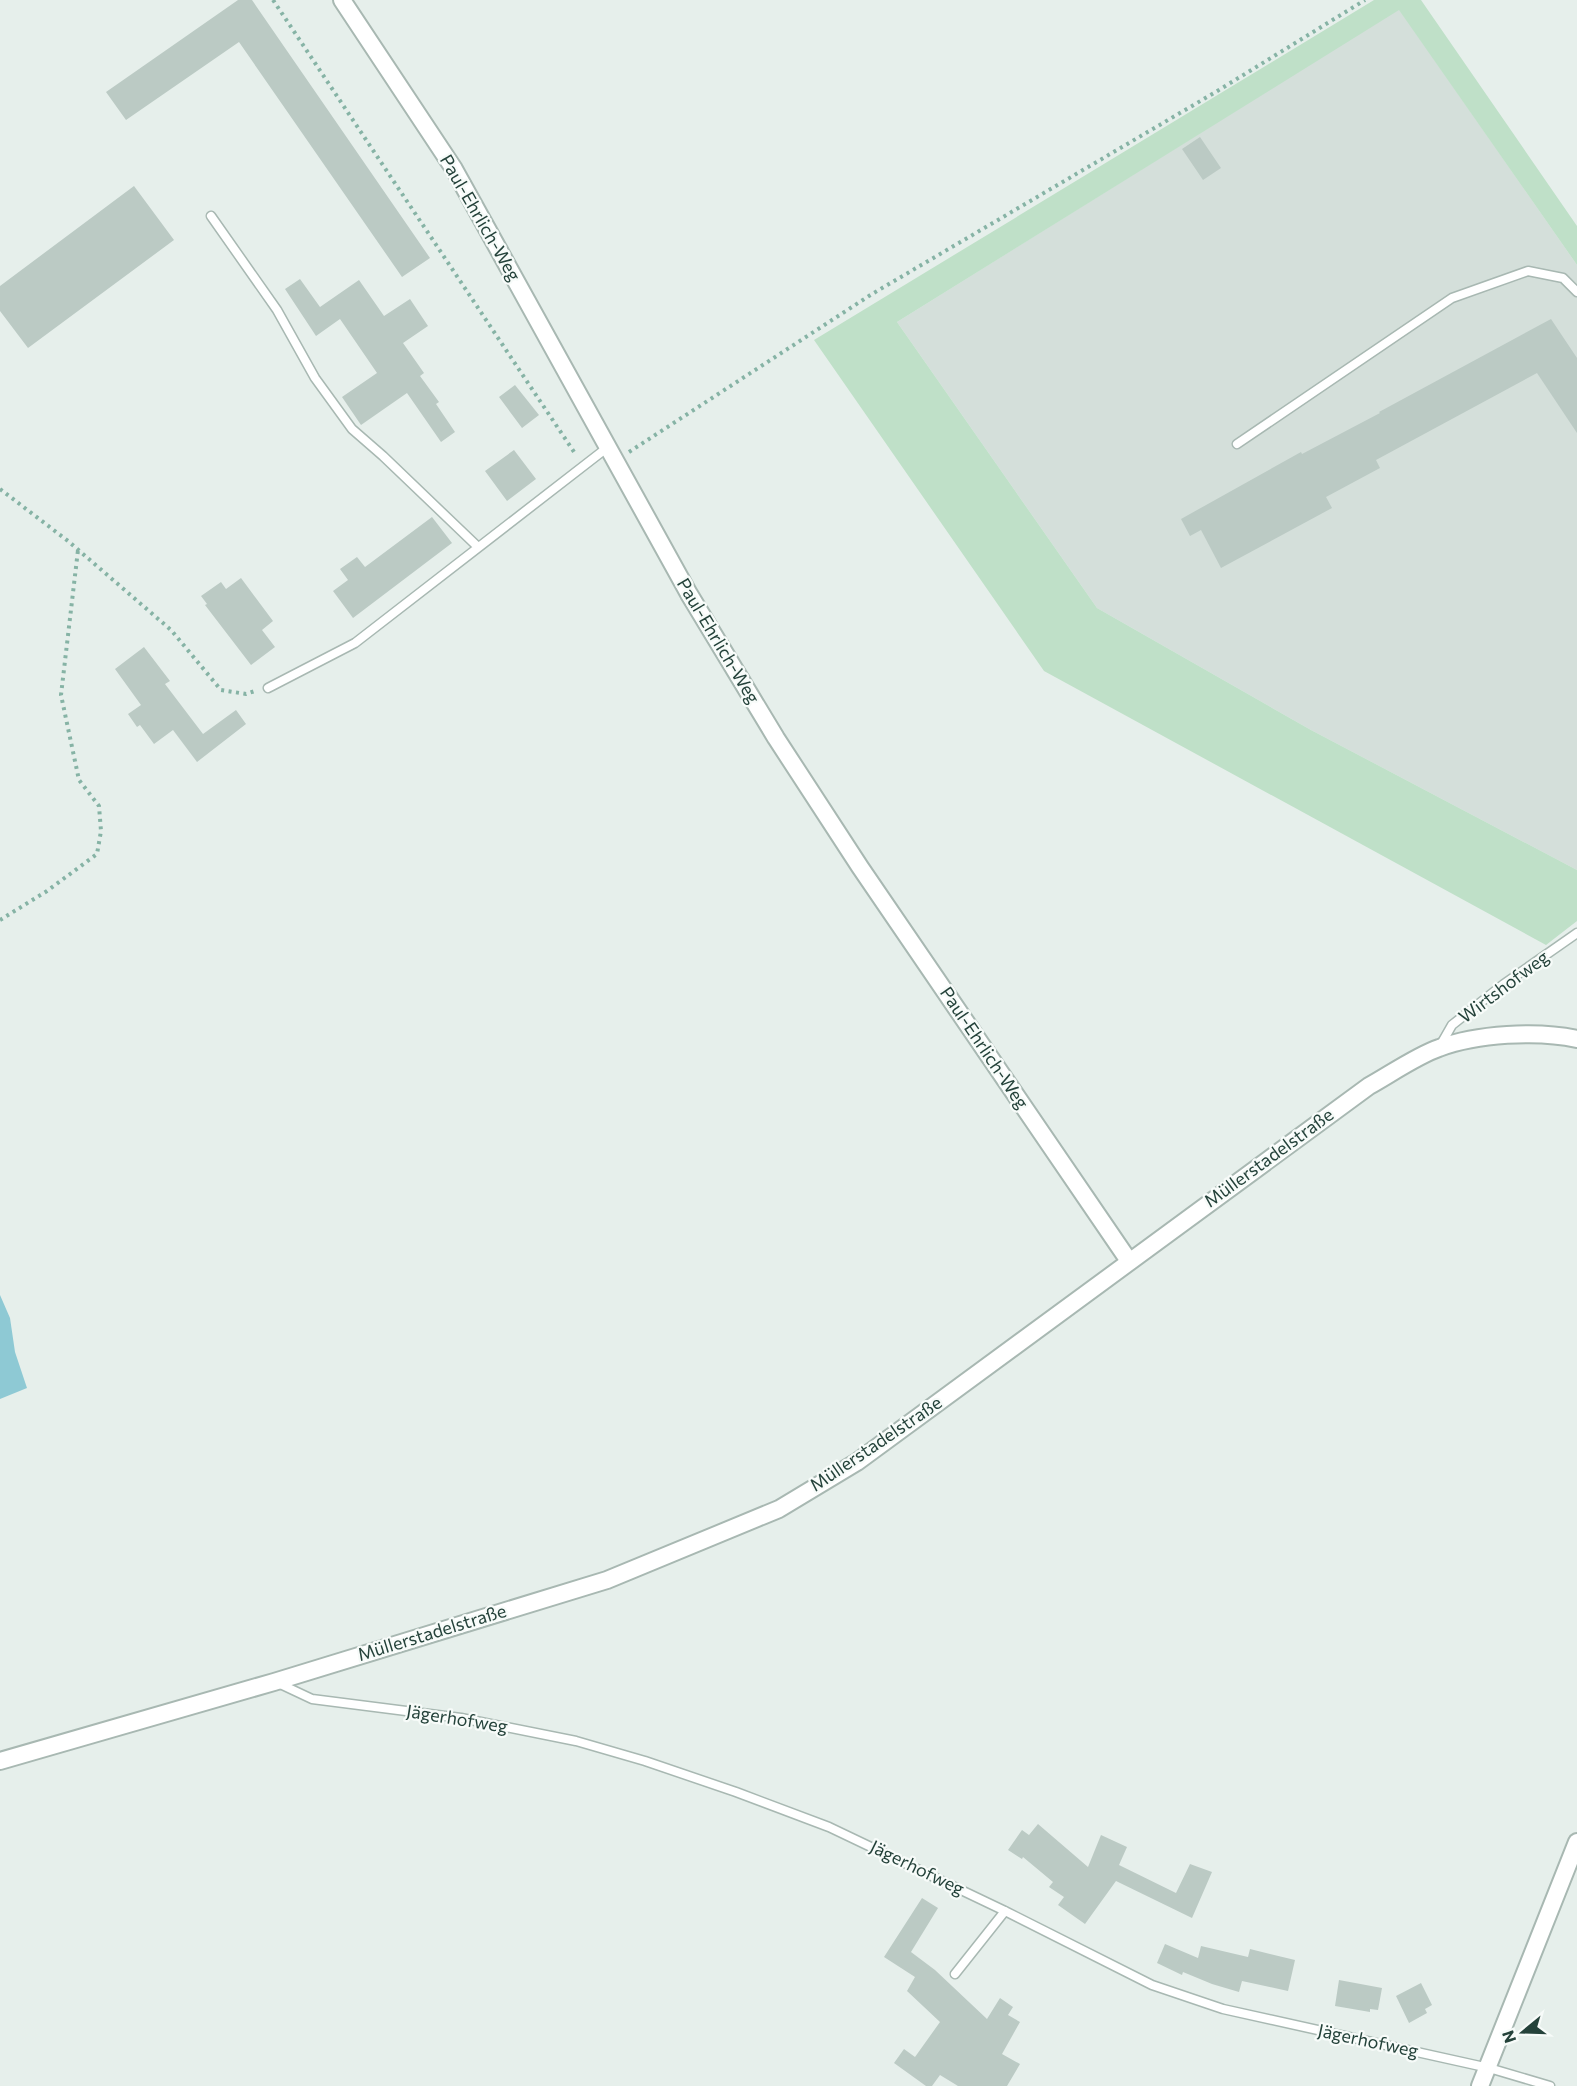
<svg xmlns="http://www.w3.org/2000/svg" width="1577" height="2086" font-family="Commissioner,sans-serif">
  <rect width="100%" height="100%" fill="#e6efeb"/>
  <path fill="#d4dfda" d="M 1399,9 L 1577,265 L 1577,870 L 1311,730 L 1097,608 L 897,322 Z"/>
  <path fill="#bfe0c8" d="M 1374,0 L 1421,0 L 1577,226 L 1577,265 L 1399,10 L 897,322 L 1097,608 L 1311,730 L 1577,870 L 1577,921 L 1546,945 L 1044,671 L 814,340 Z"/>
  <path fill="#8ec9d4" d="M 0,1295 L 10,1318 L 15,1352 L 27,1388 L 0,1399 Z"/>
  <path fill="#bbcac4" d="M 238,0 L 252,0 L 430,258 L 402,277 L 239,42 L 126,120 L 106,92 Z
    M 1200,137 L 1221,168 L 1203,180 L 1182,149 Z
    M 134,186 L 174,240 L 28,348 L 0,311 L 0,286 Z
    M 300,279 L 320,307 L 359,280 L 384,316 L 410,299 L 428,326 L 403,343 L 424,373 L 420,376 L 439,402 L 436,404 L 455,432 L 441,442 L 407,393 L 361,425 L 342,397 L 377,373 L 340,319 L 316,336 L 285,289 Z
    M 1551,319 L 1577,358 L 1577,433 L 1537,373 L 1376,460 L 1380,468 L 1326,497 L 1332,508 L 1221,568 L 1201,530 L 1190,536 L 1181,519 L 1301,452 L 1302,454 L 1380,413 L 1379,412 Z
    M 515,385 L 539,415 L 522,428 L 499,397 Z
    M 514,450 L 536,479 L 507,501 L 485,471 Z
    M 432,517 L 452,543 L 353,618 L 333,591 L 348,580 L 340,569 L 357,557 L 365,567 Z
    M 241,578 L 273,621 L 262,630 L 275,647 L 251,665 L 205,605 L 207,604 L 201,596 L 221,582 L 226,589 Z
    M 144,647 L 170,681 L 165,684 L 203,734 L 236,710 L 246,724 L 197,762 L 173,730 L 154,744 L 140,725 L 137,727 L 128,714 L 141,705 L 115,669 Z
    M 1038,1824 L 1088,1867 L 1101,1835 L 1127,1847 L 1119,1865 L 1176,1893 L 1190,1864 L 1212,1872 L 1192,1918 L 1116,1881 L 1085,1924 L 1058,1905 L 1064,1897 L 1049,1887 L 1053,1882 L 1023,1857 L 1022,1859 L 1008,1850 L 1022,1830 L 1029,1835 Z
    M 922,1898 L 938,1908 L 911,1952 L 935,1970 L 987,2019 L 1000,1998 L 1013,2007 L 1008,2015 L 1020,2022 L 1002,2054 L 1020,2064 L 1007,2086 L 958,2086 L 940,2075 L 932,2086 L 926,2086 L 894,2063 L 904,2049 L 915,2057 L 940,2022 L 907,1991 L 915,1977 L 884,1957 Z
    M 1165,1944 L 1198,1958 L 1201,1946 L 1248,1957 L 1250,1949 L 1295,1960 L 1288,1991 L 1242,1981 L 1239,1992 L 1212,1984 L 1183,1972 L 1182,1975 L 1157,1963 Z
    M 1339,1980 L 1382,1988 L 1378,2010 L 1370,2009 L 1370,2012 L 1335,2006 Z
    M 1421,1983 L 1432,2005 L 1425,2009 L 1427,2013 L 1409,2023 L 1396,1996 Z"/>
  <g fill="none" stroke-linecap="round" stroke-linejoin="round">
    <g stroke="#a8b8b2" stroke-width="11">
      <path id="lane" d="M 211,216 L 277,310 L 315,378 L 352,429 L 383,456 L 478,547
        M 1237,444 L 1452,298 L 1528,271 L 1563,278 L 1577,292
        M 268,688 L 355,643 L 608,447
        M 1440,1046 L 1452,1025 L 1504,984 L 1577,933
        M 278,1683 L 312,1699 L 461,1718 L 576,1741 L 645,1761 L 736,1792 L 829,1827 L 1005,1911 L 1152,1985 L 1223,2009 L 1489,2068 L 1550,2086
        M 955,1974 L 1005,1911"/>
    </g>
    <g stroke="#a8b8b2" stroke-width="20">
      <path id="street" d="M 342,0 L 454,169 L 689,594 L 776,738 L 860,867 L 1129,1261
        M 0,1761 L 274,1682 L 607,1580 L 779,1509 L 857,1462 L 1369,1086 C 1389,1075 1418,1055 1439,1048 C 1476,1034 1538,1030 1577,1039
        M 1480,2086 L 1577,1842"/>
    </g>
    <path stroke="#86b3a5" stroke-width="4" stroke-dasharray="3 4.5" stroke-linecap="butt" d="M 273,0 L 576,455
      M 629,452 L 872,294 L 1214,93 L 1365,0
      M 0,489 L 68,541 L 171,630 L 221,690 L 246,694 L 255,691
      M 0,920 L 47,891 L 97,854 L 101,831 L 99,806 L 79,780 L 61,695 L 78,550"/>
    <use href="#lane" stroke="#fff" stroke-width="8"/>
    <use href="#street" stroke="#fff" stroke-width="16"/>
  </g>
  <g text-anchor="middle" stroke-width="4.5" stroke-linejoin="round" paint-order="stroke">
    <g font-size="18" fill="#24423a" stroke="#f7fbf9">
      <text transform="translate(480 218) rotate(60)" y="6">Paul-Ehrlich-Weg</text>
      <text transform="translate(718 641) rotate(59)" y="6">Paul-Ehrlich-Weg</text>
      <text transform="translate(1504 987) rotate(-37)" y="6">Wirtshofweg</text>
      <text transform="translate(984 1048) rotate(56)" y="6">Paul-Ehrlich-Weg</text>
      <text transform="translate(1269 1158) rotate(-36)" y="6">Müllerstadelstraße</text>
      <text transform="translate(876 1444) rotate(-34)" y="6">Müllerstadelstraße</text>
      <text transform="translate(432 1633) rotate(-17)" y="6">Müllerstadelstraße</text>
      <text transform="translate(457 1719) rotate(9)" y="6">Jägerhofweg</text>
      <text transform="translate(917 1868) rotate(26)" y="6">Jägerhofweg</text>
      <text transform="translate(1368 2041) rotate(12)" y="6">Jägerhofweg</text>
    </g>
  </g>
  <g transform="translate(1523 2032) rotate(251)" stroke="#f7fbf9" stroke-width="4.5" paint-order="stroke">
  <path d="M0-4.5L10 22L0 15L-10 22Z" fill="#24423a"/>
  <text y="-9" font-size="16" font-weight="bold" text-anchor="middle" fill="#24423a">N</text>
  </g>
</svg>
